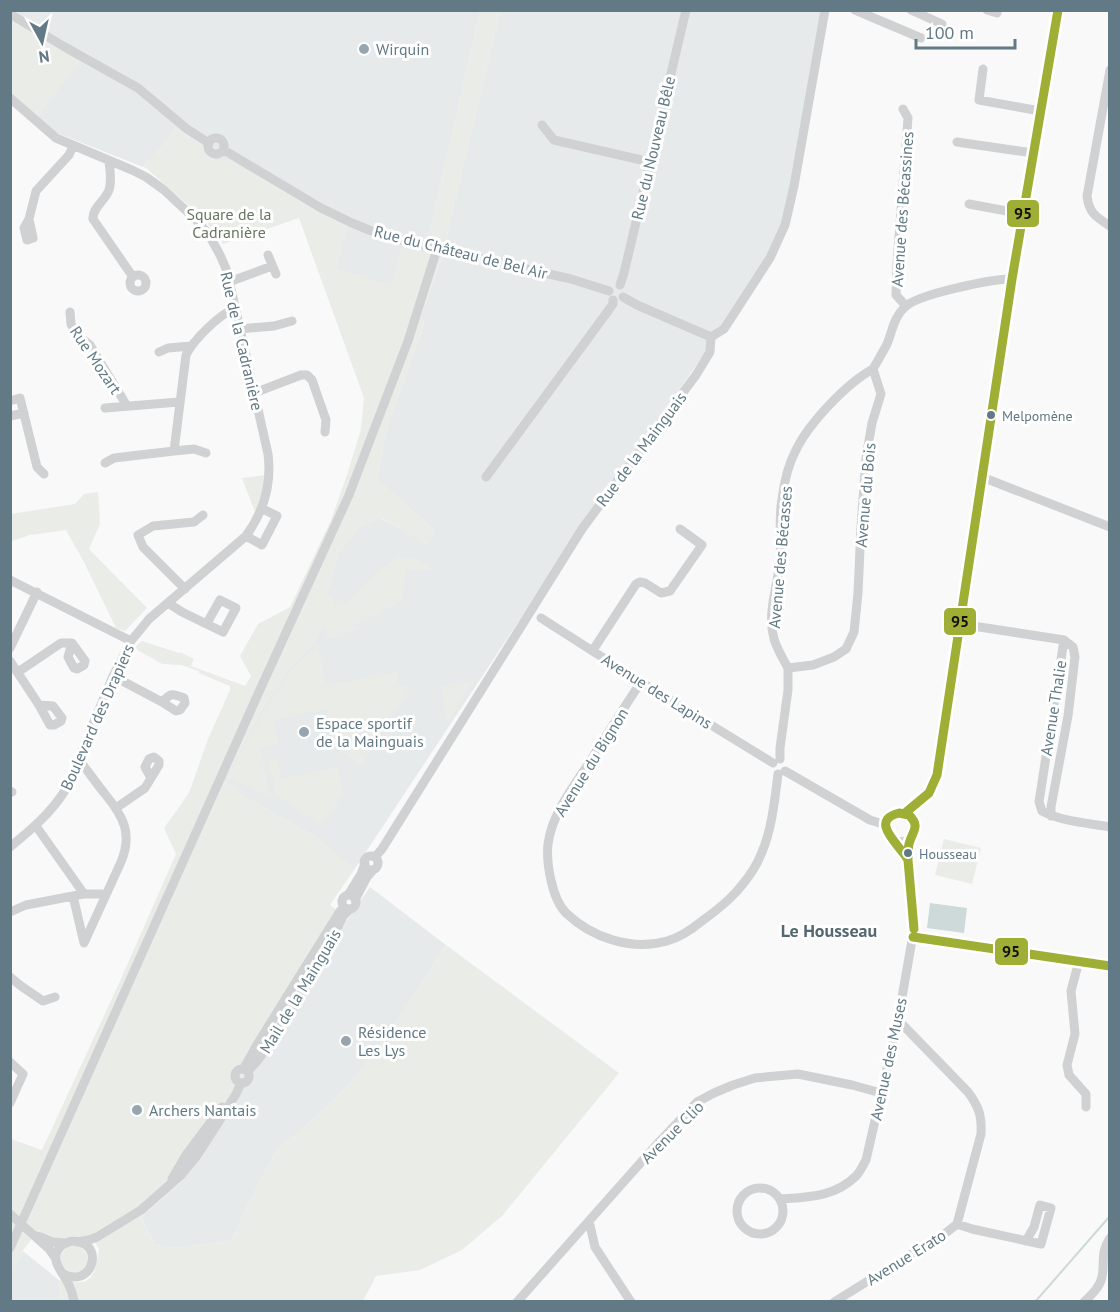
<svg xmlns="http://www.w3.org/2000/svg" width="1120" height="1312" font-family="'PT Sans',sans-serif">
  <rect width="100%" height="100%" fill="#f9f9f9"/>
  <path fill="#e7eaea" d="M 10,11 L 480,11 L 428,240 L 445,243 L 500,11 L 825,11 L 781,240 L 730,323 L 702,357 L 563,554 L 354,870 L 316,837 L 241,795 L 223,781 L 263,707 L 289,669 L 315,640 L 335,603 L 327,593 L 338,554 L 360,526 L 380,518 L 402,529 L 436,532 L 377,480 L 387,427 L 424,325 L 421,316 L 442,257 L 393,281 L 390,286 L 336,269 L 347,226 L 331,218 L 227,160 L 216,161 L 205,155 L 201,144 L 176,128 L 162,147 L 143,167 L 57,133 L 36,119 Z
    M 370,887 L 446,945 L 390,1032 L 351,1082 L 309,1123 L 276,1151 L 249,1202 L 232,1240 L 178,1248 L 155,1245 L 141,1217 L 176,1188 L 317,973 L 348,919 Z
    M 23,1251 L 59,1280 L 61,1301 L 11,1301 L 10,1278 Z"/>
  <path fill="#eaece7" d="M 480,11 L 500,11 L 445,243 L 428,240 Z
    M 10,18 L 81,61 L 36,119 L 11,94 Z
    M 176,128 L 201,144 L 206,155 L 216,161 L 227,160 L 331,218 L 348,226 L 336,269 L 390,285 L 393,281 L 402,247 L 442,257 L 421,316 L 424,325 L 387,427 L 377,480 L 436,532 L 427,546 L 402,529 L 381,518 L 360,526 L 338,554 L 327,593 L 336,603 L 327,619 L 339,602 L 345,604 L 376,573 L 397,557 L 416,559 L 434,570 L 406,570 L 402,600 L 380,613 L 350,626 L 362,628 L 328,639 L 324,624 L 315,640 L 289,669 L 263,707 L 223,781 L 242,790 L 241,795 L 316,837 L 354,870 L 330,905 L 348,919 L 317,973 L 195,1162 L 176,1188 L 141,1218 L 155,1245 L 178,1248 L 232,1240 L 249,1202 L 276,1151 L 309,1123 L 351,1082 L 390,1032 L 446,945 L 619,1073 L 502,1216 L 462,1250 L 420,1270 L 376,1276 L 363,1301 L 61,1301 L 59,1280 C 91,1287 95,1279 99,1249 L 94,1241 C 88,1239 82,1237 75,1237 C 59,1238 51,1242 39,1230 L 23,1250 L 11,1278 L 11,1139 L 42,1150 L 120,981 L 176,854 L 164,828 L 189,793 L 208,739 L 230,690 L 230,686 L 199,673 L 199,671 L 181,665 L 162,664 L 134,648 L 142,641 L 179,653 L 180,652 L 194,659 L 191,666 L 245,686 L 251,676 L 240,656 L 258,624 L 290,607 L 331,520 L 348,472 L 361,429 L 364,398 L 299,218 L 223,244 L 204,219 L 146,168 L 143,167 L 162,147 Z
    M 265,475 L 263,491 L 255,512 L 242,478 Z
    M 98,492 L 100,524 L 89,549 L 147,608 L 125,631 L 116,628 L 84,562 L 66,530 L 30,535 L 12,541 L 11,544 L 11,514 L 75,504 L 84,494 Z
    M 318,646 L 326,685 L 397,672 L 397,685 L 412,686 L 392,715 L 336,745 L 327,709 L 273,720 L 278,743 L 260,748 L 270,796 L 226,777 L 266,707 L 286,678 L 300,660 Z
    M 473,681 L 447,722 L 441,687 Z
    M 387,723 L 362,765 L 341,751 L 340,748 Z
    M 278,759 L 282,779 L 338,767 L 343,794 L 326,820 L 323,819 L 320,824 L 276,795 L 269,761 Z
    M 944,839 L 981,848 L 972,884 L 935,875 Z
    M60 1260a14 14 0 1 1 28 0a14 14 0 1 1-28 0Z"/>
  <path fill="#ced9da" d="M 930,903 L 967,908 L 964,933 L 927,928 Z"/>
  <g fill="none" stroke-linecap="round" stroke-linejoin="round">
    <path stroke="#ced9da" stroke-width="2" d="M 1035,1302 L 1110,1216"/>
    <path stroke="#cfd1d2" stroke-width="9" d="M 855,10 L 921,38
      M 911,10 L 942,24
      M 987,10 L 997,13
      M 10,14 L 63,46 L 138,88 L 187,129 L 209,143
      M 983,69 L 979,100 L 1040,111
      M 1110,70 L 1087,196 C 1089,213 1096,217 1110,226
      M 10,98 L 56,138 L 132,170 L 146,177 L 164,190 L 194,218 L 208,233 L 220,255 L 227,271 L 268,454 C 272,485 264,511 246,536 L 149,619 L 131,641 L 113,676 L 66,789 C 51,813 32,829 10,847
      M 903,109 L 908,118 L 897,263 L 896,295 L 906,306
      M 542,125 L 554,140 L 650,162
      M208 146a8 8 0 1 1 16 0a8 8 0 1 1-16 0Z
      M 957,142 L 1033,153
      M 224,150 L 321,208 L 352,223 L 384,236 L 571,279 L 609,291
      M 109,161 C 110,171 112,181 109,190 C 105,201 92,208 93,219 L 133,277
      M 969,204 L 1023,214
      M 29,219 L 33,238 L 27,240 L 24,228 L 29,219 L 36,191 L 69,155 L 73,146
      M 268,255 L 276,274
      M130 283a8 8 0 1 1 16 0a8 8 0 1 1-16 0Z
      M 229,282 L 272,266
      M 620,285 L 624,273 L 686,10
      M 623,297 L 637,305 L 711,337
      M 70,312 L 71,324 L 76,334 L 90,345 L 127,406
      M 239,329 L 274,326 L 292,321
      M 711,337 L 724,329 L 770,258 L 785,225 L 794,186 L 825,10
      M 159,352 L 168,348 L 191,346
      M 254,393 L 301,375 L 307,375 L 312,380 L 326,420 L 325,432
      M 10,401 L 20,398 L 37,467 L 44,474
      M 105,408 L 179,402
      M 10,416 L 24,413
      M 174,451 L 186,355 C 194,339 219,315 235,308
      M 105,463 L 114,458 L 174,451 L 194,449 L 206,453
      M 486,477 L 608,311 L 613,304 L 613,300
      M 982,477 L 1110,527
      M 246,536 L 262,545 L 277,516 L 263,509
      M 10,580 L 131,641
      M 185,589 L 143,547 L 138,535 L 153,526 L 194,522 L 203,515
      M 168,603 L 182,612 L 223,632 L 236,608 L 220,600 L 207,623
      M 541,618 L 641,682 L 773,763
      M 960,624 L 1064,640 L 1039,802 L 1042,811 C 1063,822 1087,823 1110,827
      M 10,648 L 37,592
      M 593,650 L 636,584 L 640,582 L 645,583 L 661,593 L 670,591 L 702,545 L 680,529
      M 10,661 L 39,705 L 50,725 L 54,725 L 61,721 L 62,718 L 53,706 L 39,705
      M 788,668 C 783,659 777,649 774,639 C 767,614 777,587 780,562 C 782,541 778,520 782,499 C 784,483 788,465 796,450 C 809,423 847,383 873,369
      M 18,672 L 61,643 L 72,643 L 85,661 L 84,665 L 77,669 L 74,668 L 68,657 L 72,643
      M 113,676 L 162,702 L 176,711 L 180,710 L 185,703 L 184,698 C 172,693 171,693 162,702
      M 641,682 C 623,709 606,736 589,763 C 573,787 552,814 548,844 C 546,863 552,899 566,913 C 592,938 632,951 667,941 C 681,937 691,930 702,921 C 724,905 738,893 753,870 C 771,841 774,806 778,774
      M 780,759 L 780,748 L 788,690 L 788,668 L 813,665 L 834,657 L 846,649 L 854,632 L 858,593 L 861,527 L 866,458 L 872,423 L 881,394 L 873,369 C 878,360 883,352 887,344 C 893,330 893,318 905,307 C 918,294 992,279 1012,279
      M 79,760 C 88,771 96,783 105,794 C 123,816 133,833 121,862 L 84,943 L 73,896 L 84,894 L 106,894
      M 785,771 L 870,820 L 886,825
      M 10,791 L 12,792
      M 116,808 L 145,788 L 159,765 L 159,761 L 154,757 L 149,759 L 145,767 L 151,778
      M 905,813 L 929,793 L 937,775 L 1012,279 L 1058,10
      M 1051,816 L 1051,807 L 1068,716 L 1075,657 L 1073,647 L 1064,640
      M 36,826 L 84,894
      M 895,841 C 920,847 921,812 900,813 C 895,813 891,815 888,819 C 881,830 890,836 896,843 C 901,848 904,853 908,858
      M364 863a7 7 0 1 1 14 0a7 7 0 1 1-14 0Z
      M 375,857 L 382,849 L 582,529 L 696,375 L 710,352 L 711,337
      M 348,895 L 361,874 L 365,864
      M342 902a7 7 0 1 1 14 0a7 7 0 1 1-14 0Z
      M 355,900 L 367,877 L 373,870
      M 10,912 L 26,905 L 73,896
      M 913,937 L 1110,966
      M 1079,961 L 1071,991 L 1075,1034 L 1067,1065 L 1069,1075 L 1086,1094 L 1086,1107
      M 10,977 L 21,986 L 43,1001 L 55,997
      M 10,1062 L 23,1074 L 10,1103
      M 244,1068 L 258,1043 L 340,911
      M235 1076a7 7 0 1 1 14 0a7 7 0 1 1-14 0Z
      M 248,1071 C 262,1058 271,1041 281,1026 C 304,990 326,954 343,916 L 350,909
      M 172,1179 L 186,1155 L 222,1107
      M737 1211a23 23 0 1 1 46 0a23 23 0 1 1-46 0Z
      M 781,1199 C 808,1197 835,1197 856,1176 C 860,1172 863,1165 866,1160 L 898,1020 L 914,929 L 908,858 L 910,839
      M 10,1214 L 49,1249 L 56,1259
      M 589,1221 L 595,1247 L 631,1302
      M 957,1224 L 972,1229 L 1041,1244 L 1051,1208 L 1040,1205 L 1034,1227 L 1026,1241
      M 38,1236 L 52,1242 L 67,1243
      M 77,1242 L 89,1240 L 97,1237 L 141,1210 L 182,1174 L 196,1157 L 218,1123 L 236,1094 L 241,1083
      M 10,1248 L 263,683 L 349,495 L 408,341 L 437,249
      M 62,1273 C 90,1290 105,1248 79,1242 C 72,1240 66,1242 61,1246 C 48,1259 62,1271 68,1283 C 71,1289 73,1295 74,1301
      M 517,1302 L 659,1142 L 697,1102 L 714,1093 L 733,1085 L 755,1078 L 798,1074 L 852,1085 L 881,1093
      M 834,1302 L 947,1232 L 957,1224 L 981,1134 C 982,1116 979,1107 968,1092 L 898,1020
      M 1084,1302 C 1091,1295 1100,1287 1102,1277 C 1105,1262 1100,1253 1110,1238"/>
    <g stroke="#fff" stroke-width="14">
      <path id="bus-1" d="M 899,813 L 909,815 C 921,827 912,831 909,844 C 908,849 908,855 908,860 C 902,847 867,821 899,813 Z
        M 905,813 L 929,793 L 937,775 L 1012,279 L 1058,10
        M 908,860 L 914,929
        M 908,860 L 914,929
        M 913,937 L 1110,966"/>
    </g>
    <use href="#bus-1" stroke="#9faf35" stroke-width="9"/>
  </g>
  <g fill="#97a6ae" stroke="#fff" stroke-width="2">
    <circle cx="364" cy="49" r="6"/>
    <circle cx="304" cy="732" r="6"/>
    <circle cx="346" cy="1041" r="6"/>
    <circle cx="137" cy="1110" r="6"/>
  </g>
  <g fill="#627a85" stroke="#fff" stroke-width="2">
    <circle cx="991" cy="415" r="5"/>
    <circle cx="908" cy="853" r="5"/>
  </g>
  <g text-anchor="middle" stroke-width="6" stroke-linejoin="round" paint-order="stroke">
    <g font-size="14" fill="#627a85" stroke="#fff" text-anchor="start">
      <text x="1002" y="421">Melpomène</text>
      <text x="919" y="859">Housseau</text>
    </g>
    <g font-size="16" fill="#627a85" stroke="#fff" text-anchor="start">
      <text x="376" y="55">Wirquin</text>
      <text x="316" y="729">Espace sportif<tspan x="316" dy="18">de la Mainguais</tspan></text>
      <text x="358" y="1038">Résidence<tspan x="358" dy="18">Les Lys</tspan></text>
      <text x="149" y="1116">Archers Nantais</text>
    </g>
    <g font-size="16" fill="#627a85" stroke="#fff">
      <text transform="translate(653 148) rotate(-77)" y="6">Rue du Nouveau Bêle</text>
      <text transform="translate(902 209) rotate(-86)" y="6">Avenue des Bécassines</text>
      <text transform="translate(461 252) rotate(14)" y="6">Rue du Château de Bel Air</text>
      <text transform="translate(242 341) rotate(77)" y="6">Rue de la Cadranière</text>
      <text transform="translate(96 360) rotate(56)" y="6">Rue Mozart</text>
      <text transform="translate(641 449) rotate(-53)" y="6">Rue de la Mainguais</text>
      <text transform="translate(865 495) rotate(-85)" y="6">Avenue du Bois</text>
      <text transform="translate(780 557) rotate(-85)" y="6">Avenue des Bécasses</text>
      <text transform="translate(657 691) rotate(32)" y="6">Avenue des Lapins</text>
      <text transform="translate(1053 708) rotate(-81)" y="6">Avenue Thalie</text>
      <text transform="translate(97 717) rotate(-66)" y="6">Boulevard des Drapiers</text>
      <text transform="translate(591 762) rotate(-58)" y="6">Avenue du Bignon</text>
      <text transform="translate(300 991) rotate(-59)" y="6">Mail de la Mainguais</text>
      <text transform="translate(888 1059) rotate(-78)" y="6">Avenue des Muses</text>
      <text transform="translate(672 1132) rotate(-45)" y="6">Avenue Clio</text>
      <text transform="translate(906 1257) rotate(-32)" y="6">Avenue Erato</text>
    </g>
    <g font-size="16" fill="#66775e" stroke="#fff">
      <text x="229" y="220">Square de la<tspan x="229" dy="18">Cadranière</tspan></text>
    </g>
    <g font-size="18" font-weight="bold" fill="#556770" stroke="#fff">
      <text x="829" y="937">Le Housseau</text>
    </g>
  </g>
  <g stroke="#fff" stroke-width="2">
    <rect x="1006" y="199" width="34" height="29" rx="6" fill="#9faf35"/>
    <rect x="943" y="607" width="34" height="29" rx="6" fill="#9faf35"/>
    <rect x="994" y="937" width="35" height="29" rx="6" fill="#9faf35"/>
  </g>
  <g font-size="16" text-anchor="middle" font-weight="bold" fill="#111">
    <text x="1023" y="219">95</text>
    <text x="960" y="627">95</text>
    <text x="1011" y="957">95</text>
  </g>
  <rect width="1120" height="1312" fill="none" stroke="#627a85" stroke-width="24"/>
  <g transform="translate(42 42) rotate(172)" stroke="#ffffff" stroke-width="4.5" paint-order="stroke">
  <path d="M0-4.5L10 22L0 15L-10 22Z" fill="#627a85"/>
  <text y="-9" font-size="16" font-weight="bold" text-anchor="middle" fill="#627a85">N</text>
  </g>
  <path d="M916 39v9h99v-9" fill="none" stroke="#627a85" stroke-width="3"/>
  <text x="925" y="39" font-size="18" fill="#627a85" stroke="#ffffff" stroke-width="4.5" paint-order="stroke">100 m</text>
</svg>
